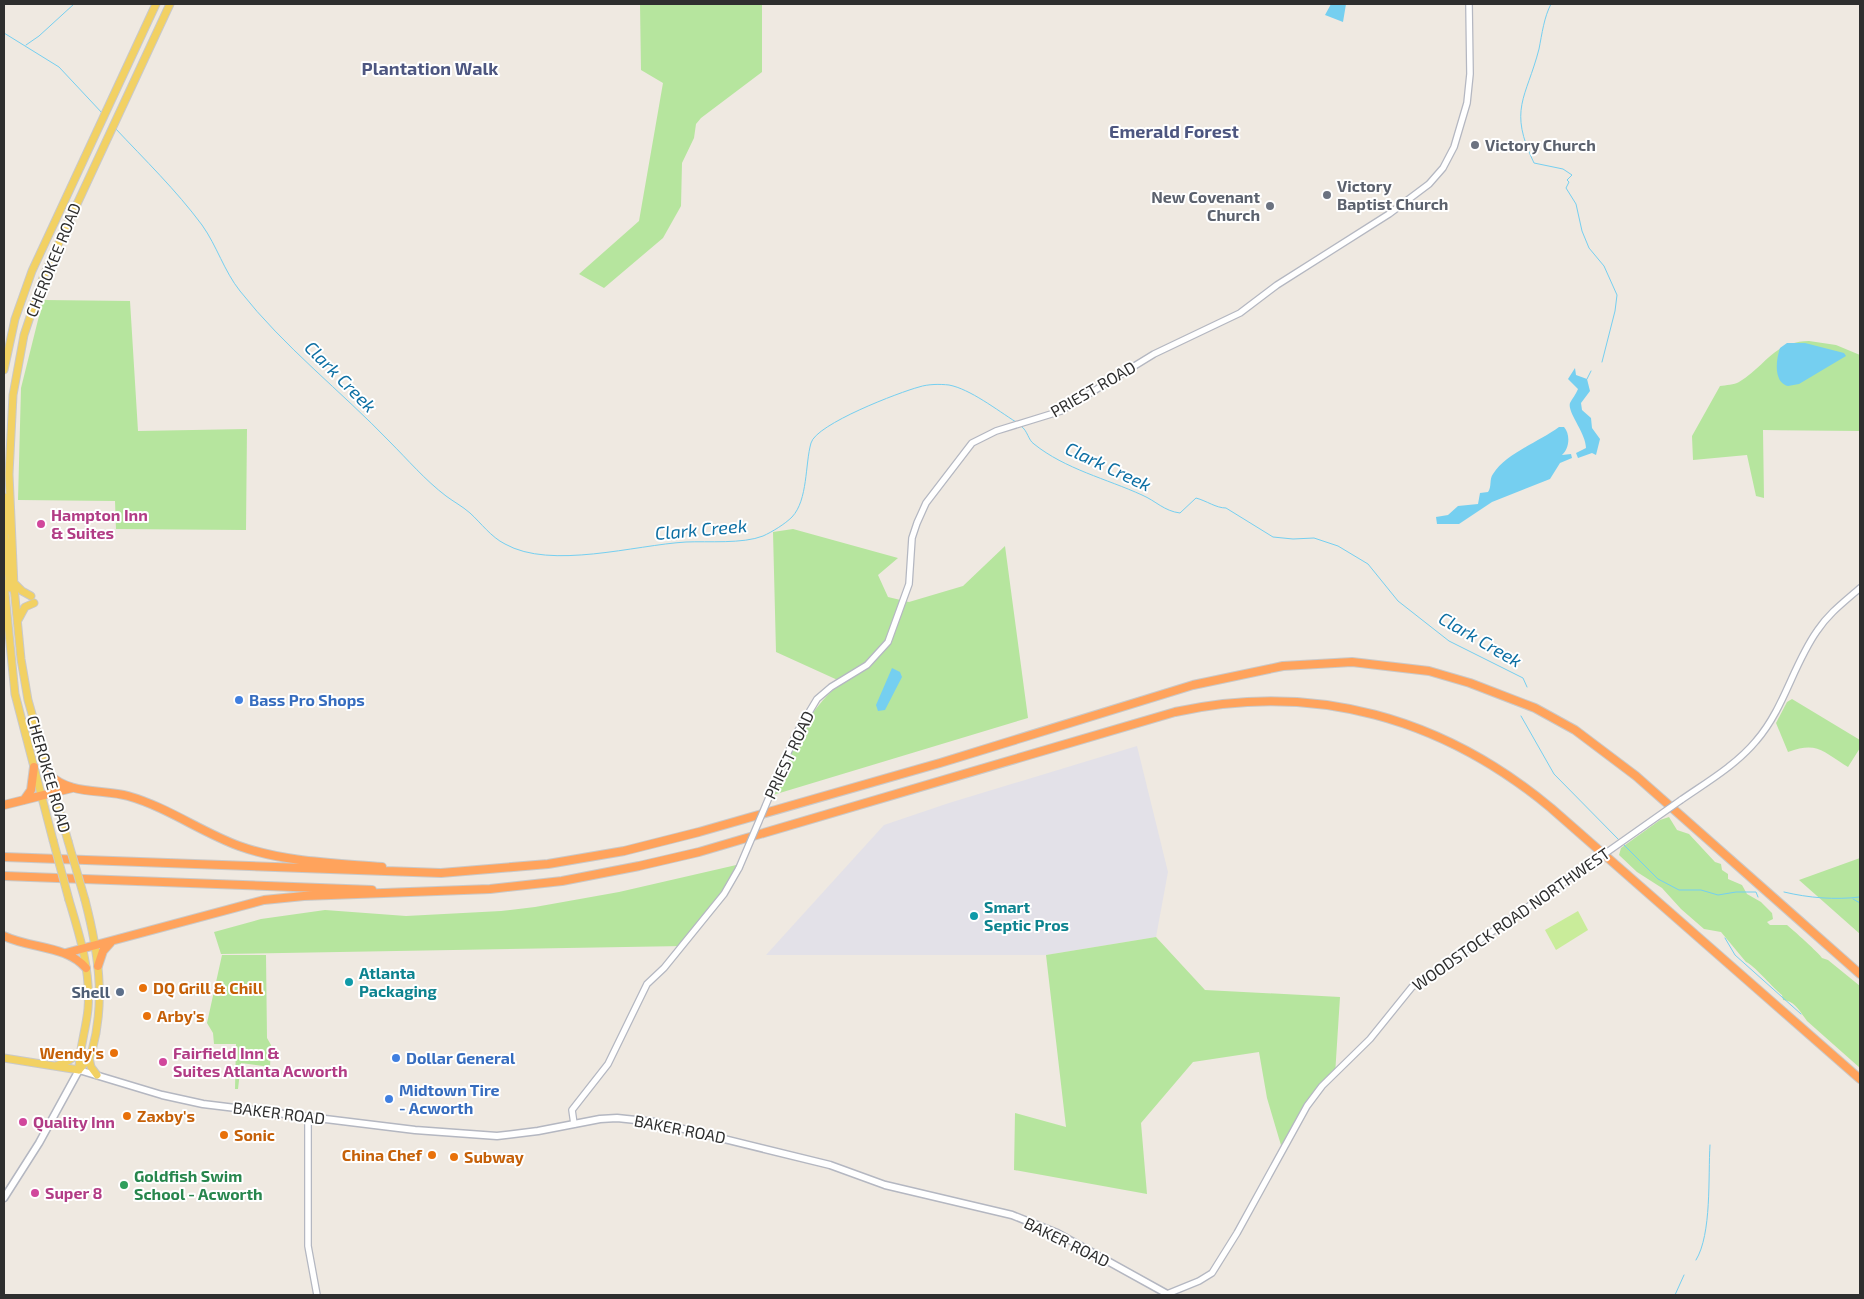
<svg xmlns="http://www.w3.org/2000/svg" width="1864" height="1299" font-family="'Exo 2',sans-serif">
  <rect width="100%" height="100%" fill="#efe9e1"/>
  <path fill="#e3e1e8" d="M 1137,746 L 1168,872 L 1156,937 L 1046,955 L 766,955 L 884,825 L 949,803 Z"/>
  <path fill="#b6e59e" d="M 640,4 L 762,4 L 762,72 L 701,118 L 696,124 L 694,138 L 682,163 L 681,206 L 663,238 L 604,288 L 579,274 L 639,221 L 663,83 L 641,70 Z
    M 43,300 L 130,301 L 138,431 L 247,429 L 246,530 L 116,529 L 115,501 L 18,500 L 21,388 Z
    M 1809,341 L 1836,345 L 1860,355 L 1860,431 L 1763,430 L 1764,498 L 1756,496 L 1747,455 L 1693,460 L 1692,436 L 1720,386 C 1726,385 1734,385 1739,382 C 1767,365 1772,342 1809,341 Z
    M 793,529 L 898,558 L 878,575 L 888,597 L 909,602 L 963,586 L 1005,546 L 1028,718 L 773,795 C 791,751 804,713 842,682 L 776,652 L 773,532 Z
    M 1792,699 L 1860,740 L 1860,748 L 1848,767 C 1823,752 1818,741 1788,752 L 1776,723 L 1787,702 Z
    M 1669,817 L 1677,830 L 1689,834 L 1715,862 L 1721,864 L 1722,870 L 1728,874 L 1728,879 L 1742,885 L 1747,894 L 1761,902 L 1772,913 L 1773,919 L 1767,922 L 1770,925 L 1787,925 C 1792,929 1820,954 1822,958 L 1828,960 L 1860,986 L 1860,1068 L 1807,1021 C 1801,1013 1794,1000 1783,1000 L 1782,995 C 1772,987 1755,966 1746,962 L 1721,932 L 1704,929 L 1681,909 L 1662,888 L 1637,872 L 1619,855 L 1621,848 L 1660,820 Z
    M 1860,858 L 1860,934 L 1799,880 Z
    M 745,863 L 684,946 L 221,954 L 214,932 L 261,919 L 325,910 L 406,916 L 501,911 L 535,907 L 619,892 Z
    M 1156,937 L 1205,990 L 1340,997 L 1335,1075 L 1308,1107 L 1283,1152 L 1267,1098 L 1259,1052 L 1193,1062 L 1141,1123 L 1147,1194 L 1014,1170 L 1015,1113 L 1066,1127 L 1046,955 Z
    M 222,955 L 266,955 L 267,1038 L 271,1045 L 270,1067 L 241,1063 L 238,1089 L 235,1089 L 236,1044 L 214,1044 L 213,1033 L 207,1023 Z"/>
  <path fill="#c9ec9a" d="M 1578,911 L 1588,930 L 1556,950 L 1545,930 Z"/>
  <path fill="#75cff0" d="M 1331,4 L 1346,4 L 1343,22 L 1325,15 Z
    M 1787,343 L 1805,343 L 1844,353 L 1846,356 L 1799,384 L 1788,386 C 1773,382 1776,360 1780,348 Z
    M 1575,368 L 1576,375 L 1587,379 L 1590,391 L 1581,403 L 1582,410 L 1591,418 L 1592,428 L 1600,439 L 1596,455 L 1592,453 L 1578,458 L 1576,453 L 1586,448 C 1586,433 1567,412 1570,403 C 1572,399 1576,394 1578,389 L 1568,379 Z
    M 1559,427 L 1564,427 C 1571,435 1569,449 1562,455 L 1571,454 L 1572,458 L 1560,463 L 1550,479 L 1492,502 L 1459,524 L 1437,524 L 1436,517 L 1448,515 L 1458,506 L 1478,504 L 1480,493 L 1488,492 C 1492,487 1489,479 1493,474 C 1506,453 1539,442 1559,427 Z
    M 892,668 L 900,672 L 902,677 L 885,710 L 878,711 L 876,705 Z"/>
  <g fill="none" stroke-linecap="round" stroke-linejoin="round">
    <path stroke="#75cff0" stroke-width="1" d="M 1551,4 C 1544,17 1542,34 1539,49 C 1526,99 1508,109 1534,163 L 1563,169 L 1572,175 L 1567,180 L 1569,182 L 1566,188 L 1576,204 L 1582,231 L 1589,248 L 1604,266 L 1617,295 L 1615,311 L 1602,362
      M 4,33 L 59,67 L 103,114
      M 26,45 L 39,36 L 74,4
      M 115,128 C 145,160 176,190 202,225 C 217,246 224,271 240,291 C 284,347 341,391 390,442 C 408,460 425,480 446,496 C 454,502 462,506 470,513 C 481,523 491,537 505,544 C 551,570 635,545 686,542 C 708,541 743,544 763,536 C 772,532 785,524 792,517 C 808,500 805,464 811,443 C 816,424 900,392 919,387 C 928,384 940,384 949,385 C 970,389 997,410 1016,422
      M 1587,379 L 1591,371
      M 1021,426 C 1028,431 1028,440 1034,444 C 1065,469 1107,479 1142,495 C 1156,501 1164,511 1180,513 L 1196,498 C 1207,501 1216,508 1226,508 L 1273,537 L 1293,539 L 1314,538 L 1338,546 L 1368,564 L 1398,601 L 1449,641 L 1523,678 L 1527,687
      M 1521,716 L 1554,774 L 1619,840
      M 1623,844 L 1658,879 L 1679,890 L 1701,890 L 1718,895 L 1736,892 L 1756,892 L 1758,897
      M 1784,892 C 1809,898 1835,900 1860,897
      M 1853,899 L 1860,903
      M 1725,938 L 1735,955 L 1801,1014
      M 1696,1260 C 1712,1234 1708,1176 1710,1145
      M 1675,1295 L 1684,1275"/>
    <g stroke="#b4b7c1" stroke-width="8">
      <path id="tertiary" d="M 773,788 L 796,734 L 817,699 L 831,687 L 867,665 L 888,642 L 909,584 L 912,538 L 917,523 L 926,503 L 972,443 L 996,431 L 1061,411 L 1154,354 L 1240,313 L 1277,285 L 1389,214 L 1429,184 L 1443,168 L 1454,147 L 1467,103 L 1470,74 L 1469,4
        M 1681,800 C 1707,782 1736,765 1756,741 C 1784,709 1793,665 1817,631 C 1829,613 1844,602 1860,588
        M 308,1117 L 308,1246 L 317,1295
        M 574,1124 L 572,1110 L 608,1064 L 647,984 L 664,968 L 724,894 L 739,868
        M 1167,1294 L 1199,1281 L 1212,1273 L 1237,1233 L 1307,1106 L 1322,1086 L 1370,1039 L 1412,987 L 1593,862"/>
    </g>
    <g stroke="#b4b7c1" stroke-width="9">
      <path id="secondary" d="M 4,1198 L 39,1143 L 79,1070 L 162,1095 L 203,1104 L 415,1130 L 497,1136 L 538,1131 L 600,1119 L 617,1118 L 655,1122 L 830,1165 L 885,1185 L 1012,1215 L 1057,1233 L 1169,1295"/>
    </g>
    <g stroke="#c9c9c9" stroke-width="9">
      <path id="primary" d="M 4,370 L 15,319 L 32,271 L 156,4
        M 4,497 L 8,531
        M 4,532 L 10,588
        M 4,583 L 15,694 L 53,840
        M 14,583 L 22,591 L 31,596
        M 18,620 L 25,607 L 34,603
        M 68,841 L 28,700 L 21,659 L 14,587 L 9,474 L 13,395 L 24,335 L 44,275 L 170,4
        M 69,900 C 80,936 91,972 88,1009 C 86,1030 79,1049 79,1070
        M 4,1058 L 79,1070
        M 89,1058 L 91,1067 L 97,1075
        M 56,1066 L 68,1061 L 79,1053
        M 79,1070 L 89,1058 L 92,1051 C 106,1000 98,950 85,900"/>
    </g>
    <g stroke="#c9c9c9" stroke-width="10">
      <path id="motorway" d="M 49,774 C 68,795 103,789 128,796 C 167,807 201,832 239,846 C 284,862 334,863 382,867
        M 24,800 L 31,790 L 34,767
        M 4,805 L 72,788
        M 4,857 L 441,873 L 548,864 L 624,851 L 699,832 L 940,763 L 1193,685 L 1283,666 L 1352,662 L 1429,671 L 1470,683 L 1535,708 L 1575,730 L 1636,776 L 1860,974
        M 4,876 L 372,890
        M 4,936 C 31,949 66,945 86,968
        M 66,953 L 264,900 L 304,896 L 490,889 L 562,881 L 639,866 L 699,852 L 1175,712 C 1314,681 1443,718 1551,808 L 1860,1079
        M 98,966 L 103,951 L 111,942"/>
    </g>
    <use href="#tertiary" stroke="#fff" stroke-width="5.5"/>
    <use href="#secondary" stroke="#fff" stroke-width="6"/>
    <use href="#primary" stroke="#f2d163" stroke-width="7"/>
    <use href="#motorway" stroke="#ffa35c" stroke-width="8"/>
    <g stroke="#b4b7c1" stroke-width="8" stroke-linecap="butt">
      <path id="tertiary-bridge" d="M 1593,862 L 1681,800
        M 739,868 L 773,788"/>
    </g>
    <g stroke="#c9c9c9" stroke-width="9" stroke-linecap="butt">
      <path id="primary-bridge" d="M 53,840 L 69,900
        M 68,841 L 85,900"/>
    </g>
    <use href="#tertiary-bridge" stroke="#fff" stroke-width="5.5"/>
    <use href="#primary-bridge" stroke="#f2d163" stroke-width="7"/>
  </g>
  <g fill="#6b7280" stroke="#fff" stroke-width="2">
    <circle cx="1475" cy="145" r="5"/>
    <circle cx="1327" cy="195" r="5"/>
    <circle cx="1270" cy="206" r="5"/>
  </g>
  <g fill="#d1479c" stroke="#fff" stroke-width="2">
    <circle cx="41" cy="524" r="5"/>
    <circle cx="163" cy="1062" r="5"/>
    <circle cx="23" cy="1122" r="5"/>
    <circle cx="35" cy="1193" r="5"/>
  </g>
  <g fill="#3f7fe0" stroke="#fff" stroke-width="2">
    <circle cx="239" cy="700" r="5"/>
    <circle cx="396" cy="1058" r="5"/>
    <circle cx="389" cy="1099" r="5"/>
  </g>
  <g fill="#0f9aa8" stroke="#fff" stroke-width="2">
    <circle cx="974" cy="916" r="5"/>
    <circle cx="349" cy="982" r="5"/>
  </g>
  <g fill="#e8710a" stroke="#fff" stroke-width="2">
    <circle cx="143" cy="988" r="5"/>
    <circle cx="147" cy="1016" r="5"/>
    <circle cx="114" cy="1053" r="5"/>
    <circle cx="127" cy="1116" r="5"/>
    <circle cx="224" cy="1135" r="5"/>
    <circle cx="432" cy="1155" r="5"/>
    <circle cx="454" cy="1157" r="5"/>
  </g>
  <circle fill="#5c6f8a" stroke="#fff" stroke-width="2" cx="120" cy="992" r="5"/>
  <circle fill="#2e9e5b" stroke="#fff" stroke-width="2" cx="124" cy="1185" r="5"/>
  <g text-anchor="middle" stroke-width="4" stroke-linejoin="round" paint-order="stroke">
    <g font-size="16" font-weight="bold" fill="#5b616d" stroke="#fff" text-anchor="start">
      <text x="1485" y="151">Victory Church</text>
      <text x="1337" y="192">Victory<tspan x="1337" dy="18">Baptist Church</tspan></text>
      <text x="1260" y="203" text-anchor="end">New Covenant<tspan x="1260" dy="18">Church</tspan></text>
    </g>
    <g font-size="16" fill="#2e2e2e" stroke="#fff">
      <text transform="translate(53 260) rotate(-68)" y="6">CHEROKEE ROAD</text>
      <text transform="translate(1093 389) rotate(-30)" y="6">PRIEST ROAD</text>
      <text transform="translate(789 755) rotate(-65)" y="6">PRIEST ROAD</text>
      <text transform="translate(49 774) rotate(74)" y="6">CHEROKEE ROAD</text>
      <text transform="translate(1511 919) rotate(-35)" y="6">WOODSTOCK ROAD NORTHWEST</text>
      <text transform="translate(279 1113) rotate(7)" y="6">BAKER ROAD</text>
      <text transform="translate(680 1129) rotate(11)" y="6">BAKER ROAD</text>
      <text transform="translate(1067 1242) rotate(26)" y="6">BAKER ROAD</text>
    </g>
    <g font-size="16" font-weight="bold" fill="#b23c85" stroke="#fff" text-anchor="start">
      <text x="51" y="521">Hampton Inn<tspan x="51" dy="18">&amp; Suites</tspan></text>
      <text x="173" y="1059">Fairfield Inn &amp;<tspan x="173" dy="18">Suites Atlanta Acworth</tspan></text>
      <text x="33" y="1128">Quality Inn</text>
      <text x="45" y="1199">Super 8</text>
    </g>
    <g font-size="16" font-weight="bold" fill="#366cbe" stroke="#fff" text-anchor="start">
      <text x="249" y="706">Bass Pro Shops</text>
      <text x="406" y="1064">Dollar General</text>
      <text x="399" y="1096">Midtown Tire<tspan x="399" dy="18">- Acworth</tspan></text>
    </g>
    <g font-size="16" font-weight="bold" fill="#0d838f" stroke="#fff" text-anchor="start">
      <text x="984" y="913">Smart<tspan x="984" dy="18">Septic Pros</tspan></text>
      <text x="359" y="979">Atlanta<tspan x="359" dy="18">Packaging</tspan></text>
    </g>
    <g font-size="16" font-weight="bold" fill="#c56008" stroke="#fff" text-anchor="start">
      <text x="153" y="994">DQ Grill &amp; Chill</text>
      <text x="157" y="1022">Arby's</text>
      <text x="104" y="1059" text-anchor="end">Wendy's</text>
      <text x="137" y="1122">Zaxby's</text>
      <text x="234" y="1141">Sonic</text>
      <text x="422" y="1161" text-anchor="end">China Chef</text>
      <text x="464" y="1163">Subway</text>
    </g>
    <g font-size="16" font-weight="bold" fill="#4e5e75" stroke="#fff" text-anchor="end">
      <text x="110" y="998">Shell</text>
    </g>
    <g font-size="16" font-weight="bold" fill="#27864d" stroke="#fff" text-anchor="start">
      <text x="134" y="1182">Goldfish Swim<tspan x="134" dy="18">School - Acworth</tspan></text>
    </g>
    <g font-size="18" font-weight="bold" fill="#4d5680" stroke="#fff">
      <text x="430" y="75">Plantation Walk</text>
      <text x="1174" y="138">Emerald Forest</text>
    </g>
    <g font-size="18" font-style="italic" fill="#0d6fa3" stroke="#fff">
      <text transform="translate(340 377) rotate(45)" y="6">Clark Creek</text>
      <text transform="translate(1108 467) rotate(25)" y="6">Clark Creek</text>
      <text transform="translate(701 530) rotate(-5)" y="6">Clark Creek</text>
      <text transform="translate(1480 640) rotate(30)" y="6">Clark Creek</text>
    </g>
  </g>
  <rect width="1864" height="1299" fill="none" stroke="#2e2e2e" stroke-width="10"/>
</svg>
